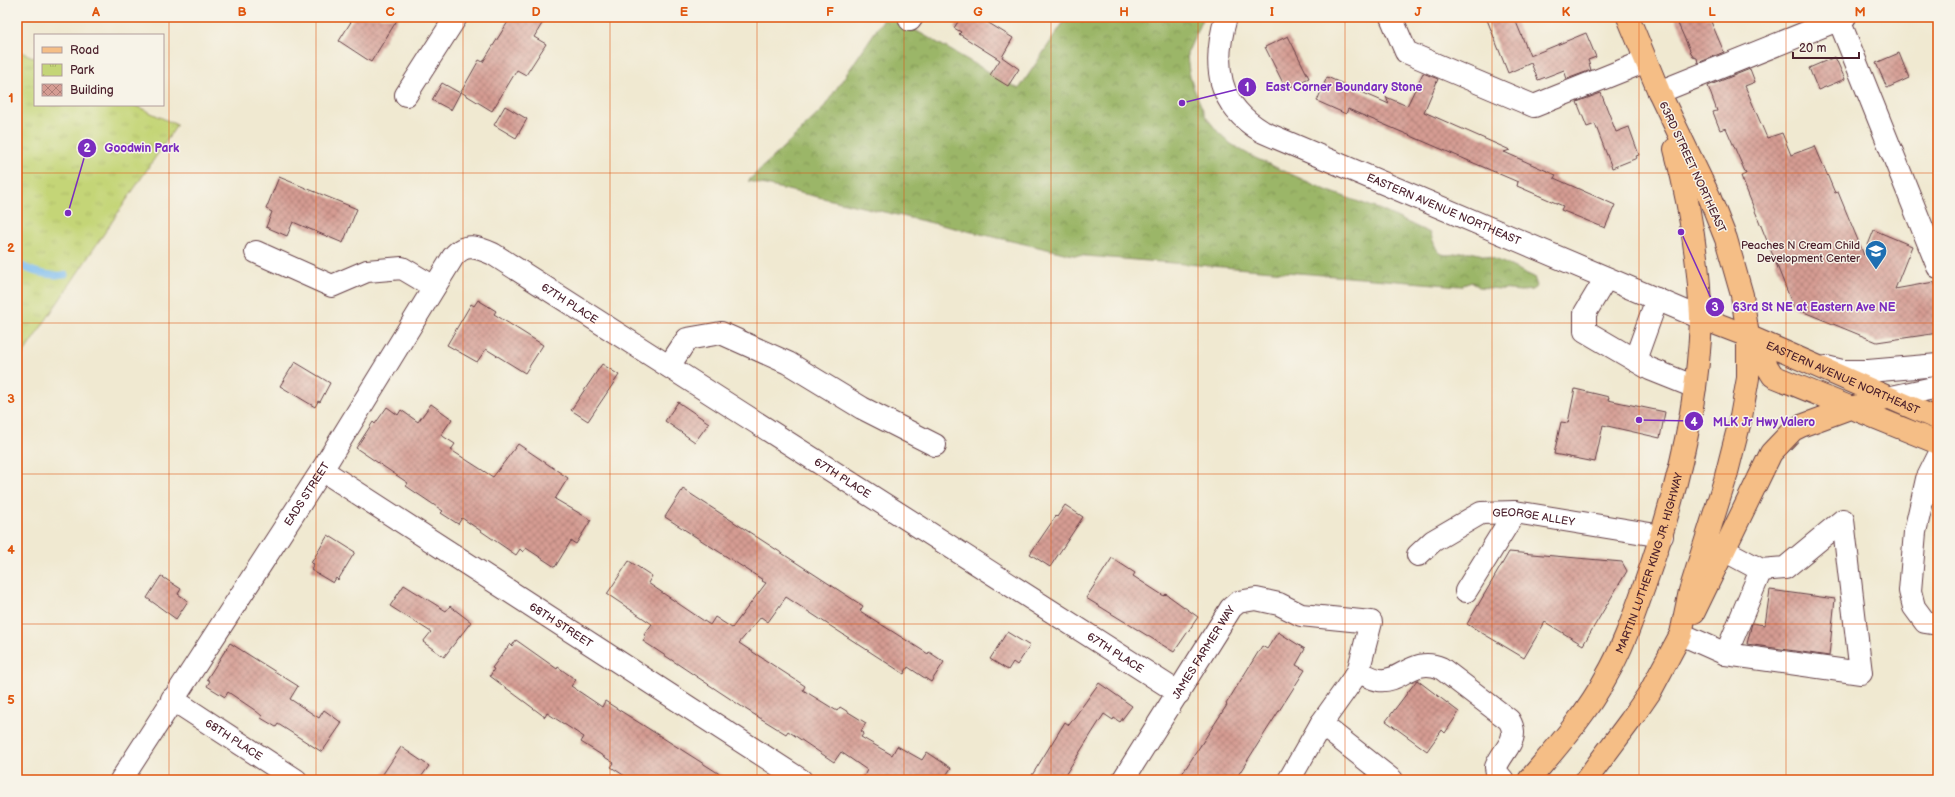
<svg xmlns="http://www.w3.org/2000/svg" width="1955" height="797" font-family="'Balsamiq Sans',sans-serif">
  <defs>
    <pattern id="forest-crowns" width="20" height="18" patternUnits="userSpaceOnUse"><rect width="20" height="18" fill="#9bb668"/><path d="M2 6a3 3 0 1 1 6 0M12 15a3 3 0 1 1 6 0" fill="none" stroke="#809356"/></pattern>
    <pattern id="park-tufts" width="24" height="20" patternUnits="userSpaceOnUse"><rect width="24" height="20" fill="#c4d577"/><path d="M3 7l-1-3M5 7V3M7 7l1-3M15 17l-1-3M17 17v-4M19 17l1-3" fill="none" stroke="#aab667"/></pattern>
    <pattern id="building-cross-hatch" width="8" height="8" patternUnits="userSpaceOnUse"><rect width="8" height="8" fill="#d59c93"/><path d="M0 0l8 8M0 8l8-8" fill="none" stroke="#af7f78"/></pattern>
  </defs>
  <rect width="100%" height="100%" fill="#f7f3e8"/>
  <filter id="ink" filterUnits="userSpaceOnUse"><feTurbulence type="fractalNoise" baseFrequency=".025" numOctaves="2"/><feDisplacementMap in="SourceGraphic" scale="8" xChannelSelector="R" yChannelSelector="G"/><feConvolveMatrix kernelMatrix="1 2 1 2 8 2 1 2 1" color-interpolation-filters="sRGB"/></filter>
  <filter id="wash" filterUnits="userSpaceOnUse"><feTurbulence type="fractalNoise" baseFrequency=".012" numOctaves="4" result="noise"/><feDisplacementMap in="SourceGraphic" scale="16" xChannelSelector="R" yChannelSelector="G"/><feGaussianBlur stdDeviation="0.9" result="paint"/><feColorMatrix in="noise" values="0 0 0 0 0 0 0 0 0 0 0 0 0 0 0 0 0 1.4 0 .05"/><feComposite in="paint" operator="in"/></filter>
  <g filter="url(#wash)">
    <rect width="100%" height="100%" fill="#f0e9d1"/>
    <path fill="url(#forest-crowns)" stroke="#726a4a" d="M 885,17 L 892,17 L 1019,89 L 1067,17 L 1203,17 L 1187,54 L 1189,72 L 1194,89 L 1206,117 L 1218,132 L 1231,144 L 1253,157 L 1326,190 L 1381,210 L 1430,233 C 1433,239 1435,251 1442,254 C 1451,257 1461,251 1470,252 C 1493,256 1514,268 1534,277 L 1537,286 L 1532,290 L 1521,291 L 1479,287 L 1472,282 L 1460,286 L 1073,255 L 748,181 L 822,110 Z"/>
    <path fill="url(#park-tufts)" stroke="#877a51" d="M 17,50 L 35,58 L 35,105 L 134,105 L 177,125 L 17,363 Z"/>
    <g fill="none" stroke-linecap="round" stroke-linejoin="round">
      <path stroke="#7cbcf0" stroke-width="7" d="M 17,263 C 33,273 46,276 65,275"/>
    </g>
    <g id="blocks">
      <path fill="url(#building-cross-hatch)" d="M 354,17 L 399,17 L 371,62 L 339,41 Z
        M 511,17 L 546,17 L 534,37 L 546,44 L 526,75 L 517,70 L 492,111 L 461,92 L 479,60 L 483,62 Z
        M 961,17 L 979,17 L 1013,38 L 1002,57 L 1019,69 L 1008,86 L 990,75 L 1000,60 L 959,34 L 961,32 L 954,28 Z
        M 1486,17 L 1514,17 L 1530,56 L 1586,33 L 1596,57 L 1588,60 L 1591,70 L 1567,79 L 1564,70 L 1538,80 L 1531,63 L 1508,73 Z
        M 1675,17 L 1709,17 L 1724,52 L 1698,63 L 1697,58 L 1693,57 Z
        M 1288,36 L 1309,78 L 1286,89 L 1265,47 Z
        M 1899,53 L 1909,78 L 1887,88 L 1876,63 Z
        M 1835,57 L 1845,79 L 1818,90 L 1809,68 Z
        M 1750,69 L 1755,82 L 1745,86 L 1767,138 L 1782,133 L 1791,155 L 1815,146 L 1835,193 L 1838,192 L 1864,255 L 1874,230 L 1912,246 L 1895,289 L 1934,282 L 1938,291 L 1938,333 L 1877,342 L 1794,308 L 1741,176 L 1746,174 L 1726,128 L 1720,130 L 1713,112 L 1717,111 L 1708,86 Z
        M 1423,73 L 1438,79 L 1424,112 L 1510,150 L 1504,152 L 1556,175 L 1554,178 L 1615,205 L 1605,228 L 1561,210 L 1563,206 L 1517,186 L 1518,182 L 1348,109 L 1346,114 L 1317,101 L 1327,77 L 1389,104 L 1386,97 L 1407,106 Z
        M 442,83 L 460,93 L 451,110 L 432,100 Z
        M 1601,93 L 1616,132 L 1629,127 L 1639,155 L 1636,156 L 1637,158 L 1612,168 L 1595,124 L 1587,127 L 1577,102 Z
        M 505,106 L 527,119 L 516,138 L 494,125 Z
        M 279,177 L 357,209 L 343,243 L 293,222 L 287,236 L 266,227 L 272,212 L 266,209 Z
        M 478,300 L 496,311 L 494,314 L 543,345 L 525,373 L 486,349 L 477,362 L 447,345 L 471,304 L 474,306 Z
        M 295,362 L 330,383 L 320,402 L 318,401 L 315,407 L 280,386 Z
        M 602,364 L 619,375 L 588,421 L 571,410 Z
        M 1575,389 L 1609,397 L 1608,400 L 1665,412 L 1660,438 L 1603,425 L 1595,462 L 1554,454 L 1561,422 L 1568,423 Z
        M 678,402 L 709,423 L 695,442 L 665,421 Z
        M 431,404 L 452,419 L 441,435 L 455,444 L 451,450 L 493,477 L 518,444 L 568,478 L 555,499 L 591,520 L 576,544 L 571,541 L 555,567 L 526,548 L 523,552 L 520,549 L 516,555 L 462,518 L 458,524 L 441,513 L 443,511 L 406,486 L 408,483 L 356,448 L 373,422 L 375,424 L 387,407 L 398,415 L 401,410 L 418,422 Z
        M 683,489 L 863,606 L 860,611 L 928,654 L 929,652 L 944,662 L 931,682 L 908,667 L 904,674 L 786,597 L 768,622 L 761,617 L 739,643 L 805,686 L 803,690 L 837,711 L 840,707 L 866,723 L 861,731 L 864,733 L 861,737 L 892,755 L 897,746 L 922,760 L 927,752 L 951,768 L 943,780 L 862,780 L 867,770 L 841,752 L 834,762 L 788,731 L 786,734 L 747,710 L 643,641 L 646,636 L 644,635 L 652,624 L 607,594 L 629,561 L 652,576 L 648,583 L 710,625 L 715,617 L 732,628 L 766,583 L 762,581 L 763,580 L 665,517 Z
        M 1065,505 L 1083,517 L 1050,567 L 1030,554 L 1056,516 L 1057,517 Z
        M 328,535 L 355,552 L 338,580 L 336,578 L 333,583 L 311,570 L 314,564 L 311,563 Z
        M 1509,552 L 1622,562 L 1627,571 L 1583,645 L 1545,622 L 1524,658 L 1467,624 Z
        M 1112,558 L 1135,573 L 1133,576 L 1164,596 L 1166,594 L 1198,617 L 1174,652 L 1086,598 Z
        M 161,576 L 181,589 L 178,594 L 188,601 L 176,619 L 147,598 Z
        M 404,585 L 446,611 L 450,606 L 471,622 L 444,657 L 423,642 L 431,632 L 390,606 Z
        M 1770,590 L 1835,599 L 1829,656 L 1747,644 L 1752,623 L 1765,625 Z
        M 1007,632 L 1030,646 L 1017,665 L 1013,662 L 1008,670 L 990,659 Z
        M 1278,632 L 1305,649 L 1296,665 L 1305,670 L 1235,780 L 1178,780 L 1227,705 L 1226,704 L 1262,646 L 1267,649 Z
        M 516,640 L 557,669 L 558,667 L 576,680 L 571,686 L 602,707 L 605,701 L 729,780 L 631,780 L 611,767 L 614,763 L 581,742 L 584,737 L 547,713 L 545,717 L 490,676 L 494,669 L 492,668 L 510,644 L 512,646 Z
        M 230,643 L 298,686 L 290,699 L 319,718 L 324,710 L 342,723 L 322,752 L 278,724 L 276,727 L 261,718 L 262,716 L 256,711 L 228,692 L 225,697 L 207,686 L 210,681 L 207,679 Z
        M 1417,680 L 1459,712 L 1445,733 L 1442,730 L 1427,751 L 1386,721 Z
        M 1099,683 L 1132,706 L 1120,722 L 1114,718 L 1113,720 L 1104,714 L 1062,780 L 1029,780 L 1065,722 L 1069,725 Z
        M 401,747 L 429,766 L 419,780 L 379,780 Z"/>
    </g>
  </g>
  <g filter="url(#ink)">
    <use href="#blocks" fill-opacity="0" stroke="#633d44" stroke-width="1"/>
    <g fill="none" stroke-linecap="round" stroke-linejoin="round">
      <g stroke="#633d44" stroke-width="24">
        <g id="minor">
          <path id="s1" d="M 1226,17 C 1212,66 1217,105 1263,132 L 1701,318"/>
          <path d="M 1391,17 L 1406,52 L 1534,106 L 1646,61"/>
          <path d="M 910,20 L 912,17"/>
          <path d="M 1839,20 L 1938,267"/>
          <path d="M 1659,92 L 1845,17"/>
          <path d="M 406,95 L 456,17"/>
          <path d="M 256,252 L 332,286 L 367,271 L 402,268 L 434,287"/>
          <path d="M 1606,278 L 1585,313 L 1585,331 L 1650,369 L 1695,387"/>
          <path d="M 1635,360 L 1657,299"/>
          <path d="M 669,366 L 687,339 L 721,333 L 788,363 L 862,408 L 935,445"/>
          <path d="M 1826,367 L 1842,371 L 1868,371 L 1938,365"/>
          <path d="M 1887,398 L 1938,387"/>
          <path d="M 1938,457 L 1927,479 L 1915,532 L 1910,591 L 1914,607 L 1925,622 L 1938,624"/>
          <path id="s2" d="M 322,470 L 801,780"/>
          <path id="s3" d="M 1418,555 L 1433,541 L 1481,513 L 1515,512 L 1662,536"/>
          <path d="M 1466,591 L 1515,512"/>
          <path d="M 1681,634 L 1726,654 L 1761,570 L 1707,541"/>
          <path d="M 1726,654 L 1861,673 L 1843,520 L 1785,568 L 1761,570"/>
          <path d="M 1358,672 C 1364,674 1372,679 1379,680 C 1401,683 1413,656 1441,668 L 1509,720 C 1521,740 1503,749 1496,767 L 1497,773 L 1503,780"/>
          <path id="s4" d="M 172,699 L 296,780"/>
          <path d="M 1321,724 L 1392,780"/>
          <path id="s5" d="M 121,780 L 322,470 L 453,257 C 465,242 477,247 493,254 L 1179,693"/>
          <path id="s6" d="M 1123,780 L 1231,608 L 1238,602 L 1256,599 L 1279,604 L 1301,615 L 1371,622 L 1358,672 L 1321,724 L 1289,780"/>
        </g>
      </g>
      <g stroke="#633d44" stroke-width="24">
        <g id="major">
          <path id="s7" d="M 1701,318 L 1748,336 L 1938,419"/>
          <path d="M 1748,336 L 1773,376 L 1938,443"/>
          <path d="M 1694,612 L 1771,453 L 1793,430 L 1801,426 L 1850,408 L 1887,398"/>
          <path id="s8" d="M 1529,780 C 1556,748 1586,715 1606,677 C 1623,648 1634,615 1645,584 C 1675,499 1698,409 1701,319 C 1701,308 1699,296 1699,285 C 1695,239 1687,194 1675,149"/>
          <path d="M 1586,780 L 1630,721 L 1650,692 L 1681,634 L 1690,591 L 1725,480 L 1741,417 L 1748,378 L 1748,336 L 1742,295 L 1726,239 L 1709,196 L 1659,92 L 1628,17"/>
        </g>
      </g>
      <use href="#minor" stroke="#fff" stroke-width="22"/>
      <use href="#major" stroke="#f5be86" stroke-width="22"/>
    </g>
  </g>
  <path fill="none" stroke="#e0560e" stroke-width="1" stroke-opacity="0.55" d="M 169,17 L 169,780M 316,17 L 316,780M 463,17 L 463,780M 610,17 L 610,780M 757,17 L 757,780M 904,17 L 904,780M 1051,17 L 1051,780M 1198,17 L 1198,780M 1345,17 L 1345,780M 1492,17 L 1492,780M 1639,17 L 1639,780M 1786,17 L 1786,780M 17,173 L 1938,173M 17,323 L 1938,323M 17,474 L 1938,474M 17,624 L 1938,624"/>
  <defs>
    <g id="school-pin" transform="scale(1.15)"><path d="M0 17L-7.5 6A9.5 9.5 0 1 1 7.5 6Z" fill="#1f6fb2" stroke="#f7f3e8"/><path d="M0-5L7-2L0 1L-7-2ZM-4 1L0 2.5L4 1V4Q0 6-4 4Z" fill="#fff"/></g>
  </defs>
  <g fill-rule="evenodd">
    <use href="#school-pin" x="1876" y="251"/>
  </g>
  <g text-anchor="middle" stroke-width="3" stroke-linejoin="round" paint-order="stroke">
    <g font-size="11" fill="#4a1f2b" stroke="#f7f3e8">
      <text transform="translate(1693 167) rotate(65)" y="4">63RD STREET NORTHEAST</text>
      <text dy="4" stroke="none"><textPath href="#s1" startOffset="329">EASTERN AVENUE NORTHEAST</textPath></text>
      <text dy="4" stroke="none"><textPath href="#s5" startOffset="755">67TH PLACE</textPath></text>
      <text dy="4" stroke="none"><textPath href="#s7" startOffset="154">EASTERN AVENUE NORTHEAST</textPath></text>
      <text dy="4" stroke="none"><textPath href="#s5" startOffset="1079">67TH PLACE</textPath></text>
      <text dy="4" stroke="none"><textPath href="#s5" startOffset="341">EADS STREET</textPath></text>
      <text dy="4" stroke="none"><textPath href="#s3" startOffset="129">GEORGE ALLEY</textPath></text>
      <text dy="4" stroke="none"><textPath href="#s8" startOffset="251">MARTIN LUTHER KING JR. HIGHWAY</textPath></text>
      <text dy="4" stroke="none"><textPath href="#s2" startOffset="285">68TH STREET</textPath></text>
      <text dy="4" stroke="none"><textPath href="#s5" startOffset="1403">67TH PLACE</textPath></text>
      <text dy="4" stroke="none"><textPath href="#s6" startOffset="151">JAMES FARMER WAY</textPath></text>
      <text dy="4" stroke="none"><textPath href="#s4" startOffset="74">68TH PLACE</textPath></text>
    </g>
    <g font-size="11" fill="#4a1f2b" stroke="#f7f3e8" text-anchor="end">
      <text x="1860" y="249">Peaches N Cream Child<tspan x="1860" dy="13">Development Center</tspan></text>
    </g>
  </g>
  <path fill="none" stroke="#7b2cbf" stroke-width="1.5" d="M1182 103L1247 87M68 213L87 148M1681 232L1715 307M1639 420L1694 421"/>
  <g fill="#7b2cbf" stroke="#f7f3e8" stroke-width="1.5">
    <circle cx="1182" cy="103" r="4"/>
    <circle cx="68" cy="213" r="4"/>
    <circle cx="1681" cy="232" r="4"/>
    <circle cx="1639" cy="420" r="4"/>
    <circle cx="1247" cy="87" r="10"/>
    <circle cx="87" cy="148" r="10"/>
    <circle cx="1715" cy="307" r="10"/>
    <circle cx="1694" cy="421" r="10"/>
  </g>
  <g font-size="12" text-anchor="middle" font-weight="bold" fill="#fff">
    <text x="1247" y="91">1</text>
    <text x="87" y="152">2</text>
    <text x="1715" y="311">3</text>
    <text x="1694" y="426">4</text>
  </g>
  <g font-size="12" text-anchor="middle" font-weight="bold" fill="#7b2cbf" stroke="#f7f3e8" stroke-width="3" stroke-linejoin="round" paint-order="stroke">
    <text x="1344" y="91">East Corner Boundary Stone</text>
    <text x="142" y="152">Goodwin Park</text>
    <text x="1814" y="311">63rd St NE at Eastern Ave NE</text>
    <text x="1764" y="426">MLK Jr Hwy Valero</text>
  </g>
  <rect width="1955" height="797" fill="none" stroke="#f7f3e8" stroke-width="44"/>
  <rect x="34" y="34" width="130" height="72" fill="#f7f3e8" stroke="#b29e9c"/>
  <rect x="42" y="47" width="20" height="6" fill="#f5be86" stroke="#b29e9c"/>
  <text x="70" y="54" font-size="12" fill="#4a1f2b">Road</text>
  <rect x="42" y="64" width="20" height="12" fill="url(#park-tufts)" stroke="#b29e9c"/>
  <text x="70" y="74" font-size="12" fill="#4a1f2b">Park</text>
  <rect x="42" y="84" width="20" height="12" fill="url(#building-cross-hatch)" stroke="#b29e9c"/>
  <text x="70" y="94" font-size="12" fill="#4a1f2b">Building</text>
  <path d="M1793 52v6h66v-6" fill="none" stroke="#4a1f2b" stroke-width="2"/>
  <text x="1799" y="52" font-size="12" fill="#4a1f2b" stroke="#f7f3e8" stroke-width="3" paint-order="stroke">20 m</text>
  <rect x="22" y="22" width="1911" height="753" fill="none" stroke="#e0560e" stroke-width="1.5"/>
  <g font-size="13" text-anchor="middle" font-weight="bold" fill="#e0560e">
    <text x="96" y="16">A</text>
    <text x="242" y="16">B</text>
    <text x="390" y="16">C</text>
    <text x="536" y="16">D</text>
    <text x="684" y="16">E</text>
    <text x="830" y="16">F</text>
    <text x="978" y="16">G</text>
    <text x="1124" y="16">H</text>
    <text x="1272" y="16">I</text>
    <text x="1418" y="16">J</text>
    <text x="1566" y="16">K</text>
    <text x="1712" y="16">L</text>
    <text x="1860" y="16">M</text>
    <text x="11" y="102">1</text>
    <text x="11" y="252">2</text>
    <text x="11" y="403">3</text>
    <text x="11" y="554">4</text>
    <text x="11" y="704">5</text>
  </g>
</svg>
